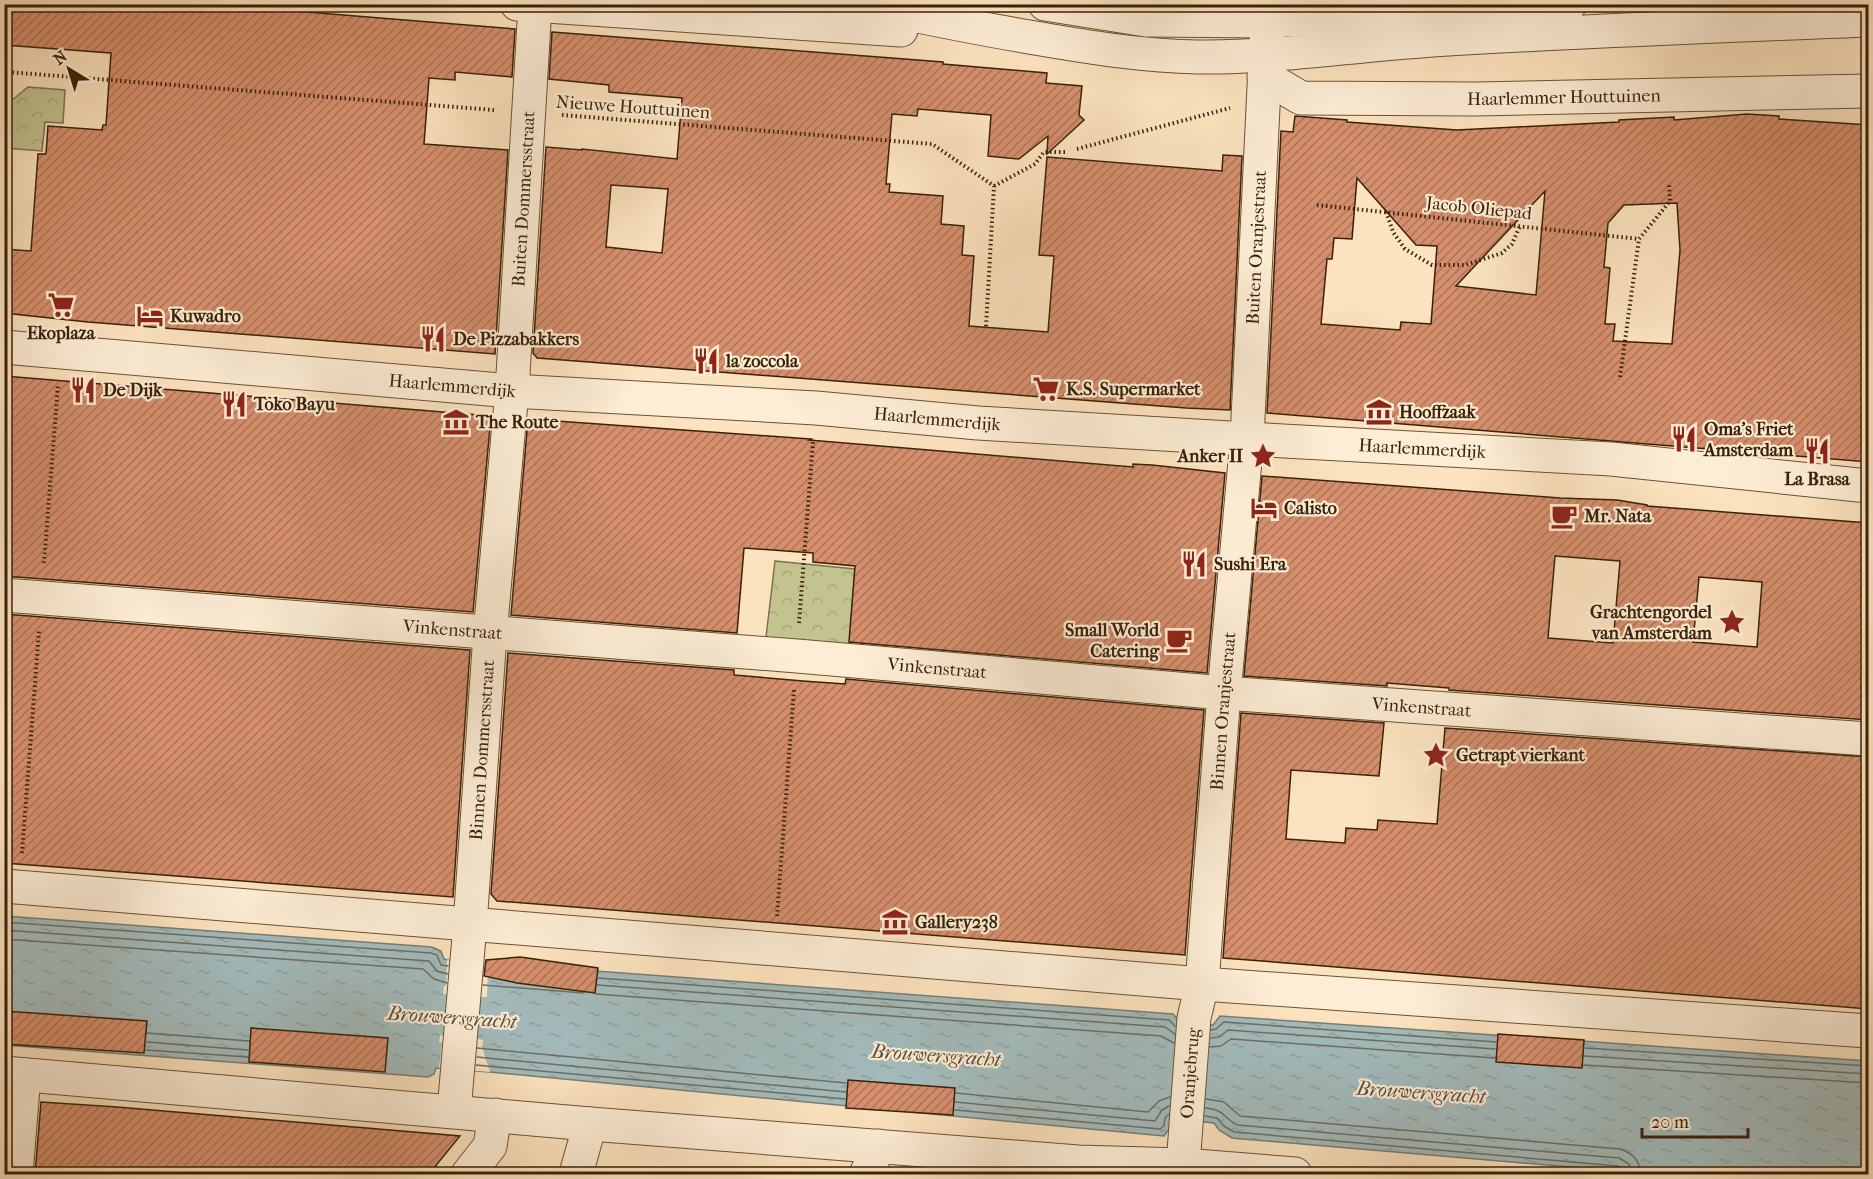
<svg xmlns="http://www.w3.org/2000/svg" width="1873" height="1179" font-family="'IM FELL French Canon',serif">
  <defs>
    <pattern id="forest-crowns" width="20" height="18" patternUnits="userSpaceOnUse" patternTransform="scale(1.5)"><rect width="20" height="18" fill="#c3c38f"/><path d="M2 6a3 3 0 1 1 6 0M12 15a3 3 0 1 1 6 0" fill="none" stroke="#a8a77a"/></pattern>
    <pattern id="water-ripples" width="26" height="14" patternUnits="userSpaceOnUse" patternTransform="scale(1.5)"><rect width="26" height="14" fill="#a3bbbc"/><path d="M2 4q2-2 4 0t4 0M15 11q2-2 4 0t4 0" fill="none" stroke="#8da0a0"/></pattern>
    <pattern id="building-hatch" width="6" height="6" patternUnits="userSpaceOnUse" patternTransform="scale(1.5)"><rect width="6" height="6" fill="#d68f6d"/><path d="M-1 1l2-2M0 6l6-6M5 7l2-2" fill="none" stroke="#af7458"/></pattern>
  </defs>
  <rect width="100%" height="100%" fill="#fce3bf"/>
  <filter id="stains"><feTurbulence type="fractalNoise" baseFrequency=".00333" numOctaves="4"/><feColorMatrix values="0 0 0 0 .2 0 0 0 0 .09 0 0 0 0 .02 0 0 0 .5 -.17"/></filter>
  <radialGradient id="worn" r=".72"><stop offset=".6" stop-color="#630" stop-opacity="0"/><stop offset="1" stop-color="#630" stop-opacity=".3"/></radialGradient>
  <path fill="url(#forest-crowns)" stroke="#7e724c" stroke-width="1.5" d="M 28,87 L 65,90 L 63,123 L 45,122 L 42,151 L 5,148 L 5,106 Z
    M 775,561 L 855,569 L 849,652 L 764,654 Z"/>
  <path fill="url(#water-ripples)" stroke="#797d74" stroke-width="1.5" d="M 4,916 L 432,947 L 441,951 L 444,959 L 447,960 L 1173,1014 L 1179,1021 L 1213,1025 L 1220,1016 L 1868,1061 L 1868,1174 L 1652,1174 L 1232,1138 L 1219,1130 L 1214,1123 L 1174,1119 L 1170,1128 L 1164,1136 L 490,1072 L 436,1068 L 434,1074 L 428,1077 L 5,1045 Z"/>
  <path fill="#fce3bf" d="M 447,960 L 488,963 L 487,997 L 478,997 L 474,1038 L 483,1040 L 482,1047 L 490,1072 L 439,1068 L 442,1043 L 439,1042 L 440,1035 L 448,1036 L 451,995 L 443,994 L 444,986 L 446,986 Z"/>
  <g fill="none" stroke-linecap="round" stroke-linejoin="round">
    <path stroke="#6e6e62" stroke-width="1.5" d="M 4,922 L 431,953 L 437,955 L 441,965 L 448,966
      M 4,930 L 429,961 L 437,971 L 448,974
      M 4,939 L 423,969 L 434,979 L 447,983
      M 598,978 L 1169,1020 L 1175,1026
      M 483,985 L 584,993
      M 597,985 L 1165,1027 L 1175,1034
      M 596,994 L 1161,1036 L 1174,1043
      M 1211,1030 L 1216,1029 L 1224,1022 L 1496,1042
      M 147,1033 L 249,1041
      M 1211,1038 L 1219,1037 L 1228,1030 L 1495,1049
      M 147,1042 L 248,1050
      M 1210,1047 L 1221,1046 L 1231,1039 L 1495,1058
      M 477,1048 L 846,1083
      M 1585,1048 L 1868,1066
      M 146,1050 L 248,1057
      M 1584,1056 L 1868,1074
      M 477,1057 L 846,1092
      M 476,1065 L 845,1099
      M 1584,1065 L 1868,1083
      M 956,1093 L 1148,1112 L 1159,1101 L 1170,1097
      M 1206,1099 L 1224,1102 L 1240,1116 L 1620,1149 C 1633,1153 1640,1161 1641,1174
      M 955,1102 L 1155,1121 L 1162,1110 L 1169,1106
      M 1205,1108 C 1226,1110 1222,1117 1237,1125 L 1619,1158 L 1629,1164 L 1632,1174
      M 955,1110 L 1160,1129 L 1164,1126 L 1165,1118 L 1169,1114
      M 1205,1116 L 1217,1118 L 1224,1126 L 1234,1132 L 1618,1166 L 1623,1168 L 1624,1174"/>
  </g>
  <path fill="url(#building-hatch)" stroke="#392108" stroke-width="1.5" fill-rule="evenodd" d="M 4,4 L 207,4 L 515,29 L 512,77 L 455,72 L 455,80 L 429,78 L 424,144 L 508,150 L 495,354 L 88,322 L 4,313 L 4,249 L 31,251 L 38,154 L 46,154 L 48,126 L 102,130 L 103,125 L 106,125 L 111,53 L 4,45 Z
    M 552,32 L 943,62 L 943,64 L 1047,73 L 1046,83 L 1082,86 L 1079,115 L 1084,120 L 1047,154 L 1048,136 L 1019,159 L 988,156 L 991,115 L 918,109 L 917,116 L 892,114 L 886,184 L 890,184 L 889,192 L 943,196 L 941,224 L 964,226 L 962,255 L 974,256 L 969,326 L 1048,332 L 1054,256 L 1039,255 L 1047,157 L 1222,171 L 1223,155 L 1242,156 L 1230,410 L 1186,408 L 537,358 L 533,353 L 546,147 L 582,150 L 582,149 L 677,159 L 682,98 L 609,92 L 609,85 L 549,79 ZM 611,185 L 668,189 L 662,253 L 606,247 Z
    M 1747,114 L 1779,116 L 1779,119 L 1869,125 L 1869,462 L 1267,413 L 1281,131 L 1293,132 L 1295,116 L 1347,120 L 1347,122 L 1457,130 L 1619,122 L 1619,120 L 1674,117 L 1674,120 ZM 1357,178 L 1416,245 L 1437,246 L 1431,324 L 1401,322 L 1400,330 L 1321,324 L 1327,259 L 1332,259 L 1334,238 L 1352,239 ZM 1545,191 L 1536,295 L 1456,286 ZM 1677,203 L 1680,250 L 1672,344 L 1613,341 L 1615,324 L 1605,324 L 1610,268 L 1604,267 L 1608,223 L 1624,205 Z
    M 4,376 L 491,416 L 473,612 L 4,576 Z
    M 528,419 L 811,439 L 809,440 L 1133,467 L 1133,464 L 1152,465 L 1225,473 L 1207,673 L 849,642 L 855,566 L 813,562 L 813,553 L 744,548 L 737,633 L 511,615 Z
    M 1262,476 L 1560,498 L 1617,500 L 1647,505 L 1647,506 L 1869,523 L 1869,720 L 1449,690 L 1449,688 L 1387,683 L 1387,686 L 1244,676 ZM 1555,556 L 1620,561 L 1613,643 L 1548,638 ZM 1699,577 L 1762,582 L 1757,647 L 1693,642 Z
    M 4,614 L 470,650 L 453,897 L 4,863 Z
    M 508,653 L 734,670 L 734,675 L 803,681 L 845,684 L 846,679 L 1204,710 L 1185,955 L 497,901 L 491,894 Z
    M 1241,713 L 1384,723 L 1379,776 L 1291,770 L 1286,839 L 1345,843 L 1346,828 L 1377,830 L 1378,820 L 1437,824 L 1445,728 L 1869,757 L 1869,1009 L 1223,958 Z
    M 520,957 L 598,968 L 595,993 L 517,983 L 484,976 L 486,960 Z
    M 4,1011 L 147,1021 L 144,1053 L 4,1044 Z
    M 251,1028 L 388,1038 L 385,1072 L 249,1062 Z
    M 1498,1034 L 1584,1040 L 1582,1068 L 1496,1062 Z
    M 848,1080 L 955,1088 L 953,1115 L 846,1108 Z
    M 41,1102 L 117,1107 L 460,1136 L 429,1174 L 35,1174 Z"/>
  <g fill="none" stroke-linecap="round" stroke-linejoin="round">
    <g stroke="#6a5236" stroke-width="35">
      <g id="minor">
        <path d="M 517,4 L 901,30"/>
        <path d="M 861,4 C 921,17 981,29 1041,39 C 1093,48 1145,56 1198,57 C 1273,58 1347,46 1421,41 C 1570,31 1719,26 1868,20"/>
        <path d="M 1045,4 L 1146,20 L 1268,21 L 1570,4"/>
        <path id="s1" d="M 1264,76 L 1301,98 L 1476,99 L 1868,91"/>
        <path id="s2" d="M 4,347 L 512,391 L 816,408 L 978,423 L 1247,439 L 1611,459 L 1868,486"/>
        <path id="s3" d="M 4,595 L 797,656 L 1224,693 L 1868,739"/>
        <path d="M 4,886 L 1202,984 L 1868,1031"/>
        <path d="M 4,1073 L 590,1124 L 1078,1162 L 1183,1165 L 1295,1174"/>
        <path id="s4" d="M 454,1111 L 470,925 L 490,634 L 512,391 L 535,6"/>
        <path id="s5" d="M 1183,1165 L 1194,1018 L 1202,984 L 1224,693 L 1247,439 L 1268,4"/>
        <path d="M 16,1174 L 24,1075"/>
        <path d="M 468,1174 L 490,1146 L 495,1115"/>
        <path d="M 576,1174 L 590,1124"/>
        <path d="M 866,1174 L 879,1146"/>
      </g>
    </g>
    <path stroke="#392108" stroke-width="4" stroke-dasharray="1.5 3" stroke-linecap="butt" d="M 8,72 L 494,110
      M 562,115 L 932,144 L 994,186 L 986,327
      M 1077,149 L 1230,108
      M 994,186 L 1035,164 L 1044,152 L 1066,152
      M 1317,205 L 1639,239
      M 1386,212 L 1393,232 L 1405,249 L 1432,265 L 1465,265 L 1502,253 L 1512,244 L 1520,226
      M 1620,377 L 1639,239 L 1670,201 L 1669,184
      M 44,563 L 58,385
      M 799,623 L 813,442
      M 22,853 L 39,631
      M 777,916 L 794,690"/>
    <use href="#minor" stroke="#fdedd5" stroke-width="33"/>
  </g>
  <defs>
    <g id="supermarket-bare" transform="scale(2.07)"><path d="M-6-5.5h2.5l.6 2H6L4.5 2H-2.5L-4.4-4H-6ZM-1.5 3.2a1.3 1.3 0 1 0 .1 0ZM3 3.2a1.3 1.3 0 1 0 .1 0Z" fill="#8f2418" stroke="#fdedd5" stroke-width="2.5" paint-order="stroke"/></g>
    <g id="hotel-bare" transform="scale(2.07)"><path d="M-6-4.5h1.5V1H6V5H4.5V3h-9V5H-6ZM-4 0a1.8 1.8 0 1 1 3.6 0ZM.5 0V-2.5h3Q6-2.5 6 0Z" fill="#8f2418" stroke="#fdedd5" stroke-width="2.5" paint-order="stroke"/></g>
    <g id="restaurant-bare" transform="scale(2.07)"><path d="M-5-6h1v4h1v-4h1v4h1v-4h1v5L-1.5 .5V6h-2V.5L-5-1ZM5-6V6H3V1.5H1.5Q1.5-4 5-6Z" fill="#8f2418" stroke="#fdedd5" stroke-width="2.5" paint-order="stroke"/></g>
    <g id="museum-bare" transform="scale(2.07)"><path d="M0-6L6-3V-2H-6V-3ZM-5-1h2V3h-2ZM-1-1h2V3h-2ZM3-1h2V3H3ZM-6 4H6V6H-6Z" fill="#8f2418" stroke="#fdedd5" stroke-width="2.5" paint-order="stroke"/></g>
    <g id="sight-bare" transform="scale(2.07)"><path d="M0-6L1.8-2.2L6-1.7L2.9 1.2L3.7 5.4L0 3.3L-3.7 5.4L-2.9 1.2L-6-1.7L-1.8-2.2Z" fill="#8f2418" stroke="#fdedd5" stroke-width="2.5" paint-order="stroke"/></g>
    <g id="cafe-bare" transform="scale(2.07)"><path d="M-5.5-4.5H6V0H3Q3 3.5 0 3.5H-2.5Q-5.5 3.5-5.5 0ZM3-3.2v2h1.7v-2ZM-6 4.5H4V6H-6Z" fill="#8f2418" stroke="#fdedd5" stroke-width="2.5" paint-order="stroke"/></g>
  </defs>
  <g fill-rule="evenodd">
    <use href="#supermarket-bare" x="61" y="305"/>
    <use href="#hotel-bare" x="150" y="316"/>
    <use href="#restaurant-bare" x="433" y="339"/>
    <use href="#restaurant-bare" x="706" y="361"/>
    <use href="#supermarket-bare" x="1046" y="389"/>
    <use href="#restaurant-bare" x="83" y="390"/>
    <use href="#restaurant-bare" x="234" y="404"/>
    <use href="#museum-bare" x="1379" y="412"/>
    <use href="#museum-bare" x="456" y="422"/>
    <use href="#restaurant-bare" x="1684" y="439"/>
    <use href="#restaurant-bare" x="1817" y="451"/>
    <use href="#sight-bare" x="1263" y="456"/>
    <use href="#hotel-bare" x="1264" y="508"/>
    <use href="#cafe-bare" x="1564" y="516"/>
    <use href="#restaurant-bare" x="1194" y="564"/>
    <use href="#sight-bare" x="1732" y="622"/>
    <use href="#cafe-bare" x="1179" y="640"/>
    <use href="#sight-bare" x="1436" y="755"/>
    <use href="#museum-bare" x="895" y="922"/>
  </g>
  <g text-anchor="middle" stroke-width="4.5" stroke-linejoin="round" paint-order="stroke">
    <g font-size="18" fill="#392108" stroke="#fdedd5">
      <text dy="6" stroke="none"><textPath href="#s1" startOffset="306">Haarlemmer Houttuinen</textPath></text>
      <text transform="translate(633 107) rotate(4)" y="6">Nieuwe Houttuinen</text>
      <text dy="6" stroke="none"><textPath href="#s4" startOffset="915">Buiten Dommersstraat</textPath></text>
      <text transform="translate(1479 208) rotate(6)" y="6">Jacob Oliepad</text>
      <text dy="6" stroke="none"><textPath href="#s5" startOffset="921">Buiten Oranjestraat</textPath></text>
      <text dy="6" stroke="none"><textPath href="#s2" startOffset="450">Haarlemmerdijk</textPath></text>
      <text dy="6" stroke="none"><textPath href="#s2" startOffset="936">Haarlemmerdijk</textPath></text>
      <text dy="6" stroke="none"><textPath href="#s2" startOffset="1422">Haarlemmerdijk</textPath></text>
      <text dy="6" stroke="none"><textPath href="#s3" startOffset="450">Vinkenstraat</textPath></text>
      <text dy="6" stroke="none"><textPath href="#s3" startOffset="936">Vinkenstraat</textPath></text>
      <text dy="6" stroke="none"><textPath href="#s3" startOffset="1422">Vinkenstraat</textPath></text>
      <text dy="6" stroke="none"><textPath href="#s5" startOffset="456">Binnen Oranjestraat</textPath></text>
      <text dy="6" stroke="none"><textPath href="#s4" startOffset="362">Binnen Dommersstraat</textPath></text>
      <text dy="6" stroke="none"><textPath href="#s5" startOffset="92">Oranjebrug</textPath></text>
    </g>
    <g font-size="18" font-weight="bold" fill="#392108" stroke="#fdedd5" text-anchor="start">
      <text x="170" y="322">Kuwadro</text>
      <text x="61" y="339" text-anchor="middle">Ekoplaza</text>
      <text x="453" y="345">De Pizzabakkers</text>
      <text x="726" y="367">la zoccola</text>
      <text x="1066" y="395">K.S. Supermarket</text>
      <text x="103" y="396">De Dijk</text>
      <text x="254" y="410">Toko Bayu</text>
      <text x="1399" y="418">Hooffzaak</text>
      <text x="476" y="428">The Route</text>
      <text x="1704" y="435">Oma's Friet<tspan x="1704" dy="21">Amsterdam</tspan></text>
      <text x="1243" y="462" text-anchor="end">Anker II</text>
      <text x="1817" y="485" text-anchor="middle">La Brasa</text>
      <text x="1284" y="514">Calisto</text>
      <text x="1584" y="522">Mr. Nata</text>
      <text x="1214" y="570">Sushi Era</text>
      <text x="1712" y="618" text-anchor="end">Grachtengordel<tspan x="1712" dy="21">van Amsterdam</tspan></text>
      <text x="1159" y="636" text-anchor="end">Small World<tspan x="1159" dy="21">Catering</tspan></text>
      <text x="1456" y="761">Getrapt vierkant</text>
      <text x="915" y="928">Gallery238</text>
    </g>
    <g font-size="20" font-style="italic" fill="#594f3e" stroke="#fdedd5">
      <text transform="translate(452 1017) rotate(4)" y="7">Brouwersgracht</text>
      <text transform="translate(936 1055) rotate(4)" y="7">Brouwersgracht</text>
      <text transform="translate(1421 1092) rotate(4)" y="7">Brouwersgracht</text>
    </g>
  </g>
  <rect width="1873" height="1179" fill="none" stroke="#fce3bf" stroke-width="24"/>
  <rect x="6" y="6" width="1861" height="1167" fill="none" stroke="#392108" stroke-width="3"/>
  <rect x="12" y="12" width="1849" height="1155" fill="none" stroke="#392108" stroke-width="1.5"/>
  <g transform="translate(69 69) rotate(322)" stroke="#fdedd5" stroke-width="4.5" paint-order="stroke">
  <path d="M0-4.5L10 22L0 15L-10 22Z" fill="#392108"/>
  <text y="-9" font-size="16" font-weight="bold" text-anchor="middle" fill="#392108">N</text>
  </g>
  <path d="M1642 1128v9h106v-9" fill="none" stroke="#392108" stroke-width="3"/>
  <text x="1651" y="1128" font-size="18" fill="#392108" stroke="#fdedd5" stroke-width="4.5" paint-order="stroke">20 m</text>
  <rect width="100%" height="100%" filter="url(#stains)"/>
  <rect width="100%" height="100%" fill="url(#worn)"/>
</svg>
